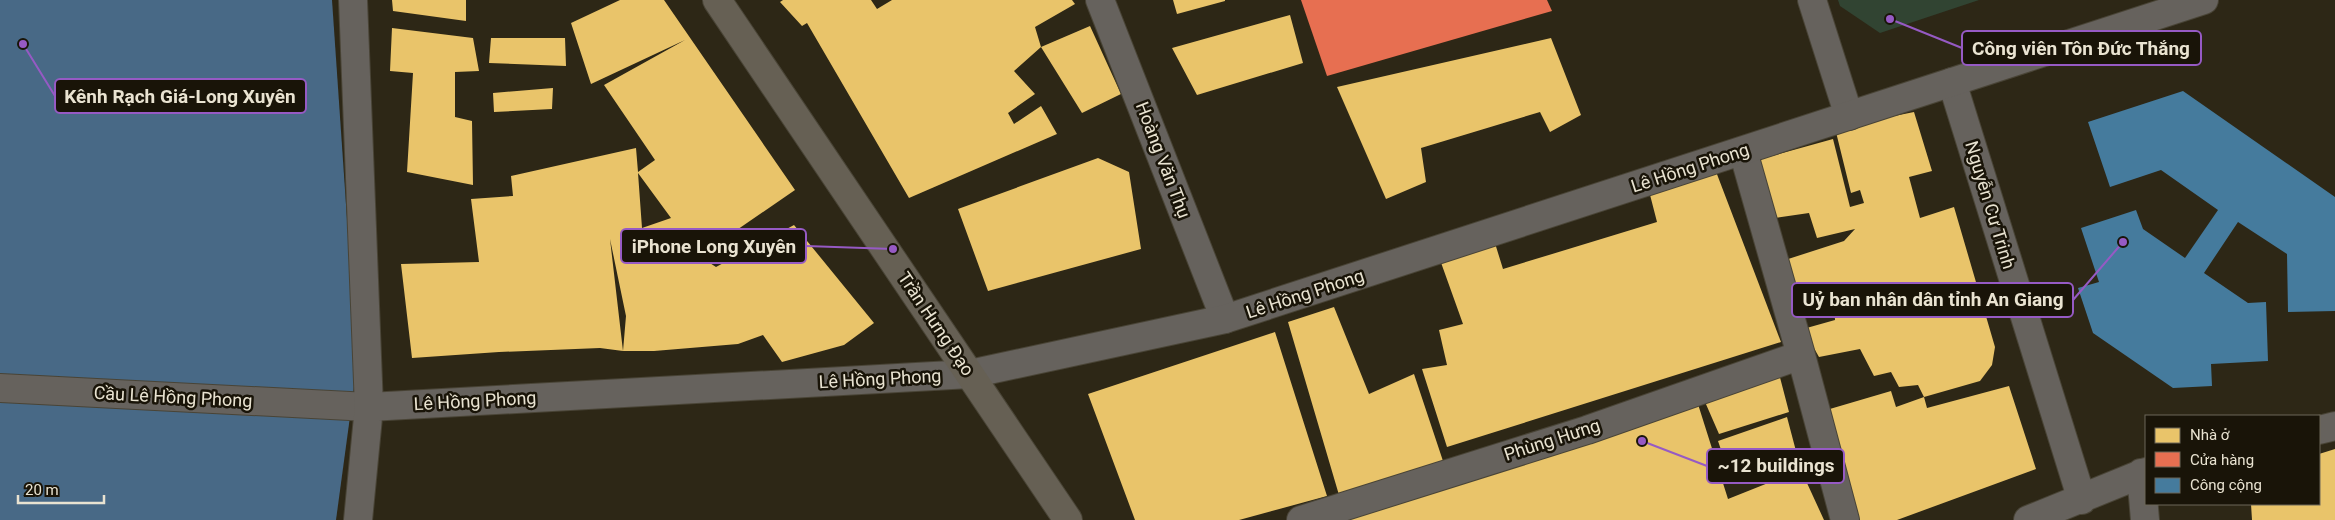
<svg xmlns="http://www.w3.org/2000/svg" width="2335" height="520" font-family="Roboto,sans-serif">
  <rect width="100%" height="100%" fill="#2d2716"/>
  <path fill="#314432" d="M 1838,0 L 1979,0 L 1880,33 L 1840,6 Z"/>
  <path fill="#486986" d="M 0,0 L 332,0 L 357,365 L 336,520 L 0,520 Z"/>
  <path fill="#e9c46a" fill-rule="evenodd" d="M 392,0 L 466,0 L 466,21 L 393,11 Z
    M 620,0 L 664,0 L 795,190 L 699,256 L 716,267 L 794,225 L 874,323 L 844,345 L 782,362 L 763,335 L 738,344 L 654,351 L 623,351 L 626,316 L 610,239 L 623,351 L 600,348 L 499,352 L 412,358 L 401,264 L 479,262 L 471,199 L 513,196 L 511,176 L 636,148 L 638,172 L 655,160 L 604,85 L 685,40 L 591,84 L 571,23 ZM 638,173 L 671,218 L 642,228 Z
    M 783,0 L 871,0 L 877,9 L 892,0 L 1072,0 L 1075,4 L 1035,27 L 1041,47 L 1014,71 L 1035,94 L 1008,113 L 1014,124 L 1041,106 L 1057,134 L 909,198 L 807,23 L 802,26 L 780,2 Z
    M 1173,0 L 1225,0 L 1225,1 L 1177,14 Z
    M 1290,15 L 1303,63 L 1197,95 L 1172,48 Z
    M 1090,26 L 1121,94 L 1082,113 L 1041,47 Z
    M 392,28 L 473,38 L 479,71 L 455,72 L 455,117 L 472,121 L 473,185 L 407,172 L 413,73 L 390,71 Z
    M 491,38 L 565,38 L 566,66 L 489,63 Z
    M 1551,38 L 1581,115 L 1550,132 L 1540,112 L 1421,148 L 1426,182 L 1386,199 L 1337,87 Z
    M 553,88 L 552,109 L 494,112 L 493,93 Z
    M 1914,112 L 1932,171 L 1909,177 L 1920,218 L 1954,207 L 1995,347 L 1992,365 L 1980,381 L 1924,397 L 1918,385 L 1899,387 L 1891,372 L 1874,376 L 1860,349 L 1819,357 L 1803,329 L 1835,320 L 1834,305 L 1878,288 L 1797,308 L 1782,261 L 1844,241 L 1855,229 L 1817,238 L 1809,213 L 1760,220 L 1743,164 L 1833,139 L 1850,207 L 1864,203 L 1860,190 L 1851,193 L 1835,128 Z
    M 1098,158 L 1129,172 L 1141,249 L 988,291 L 958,209 Z
    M 1715,169 L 1781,342 L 1447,447 L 1422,369 L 1447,365 L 1439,330 L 1463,324 L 1439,257 L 1494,240 L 1503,269 L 1657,222 L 1648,187 Z
    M 1334,307 L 1369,394 L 1414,374 L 1444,464 L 1339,495 L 1288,322 Z
    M 1275,332 L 1327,496 L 1239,520 L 1135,520 L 1088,394 Z
    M 1777,366 L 1789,412 L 1719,434 L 1702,395 Z
    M 2009,386 L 2036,469 L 1897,520 L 1854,520 L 1823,411 L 1891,391 L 1896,407 L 1924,397 L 1927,408 Z
    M 1697,401 L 1728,499 L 1801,470 L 1824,520 L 1342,520 Z
    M 1787,417 L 1801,470 L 1732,482 L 1718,441 Z
    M 2335,449 L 2335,520 L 2252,520 L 2251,504 L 2319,504 L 2319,454 Z"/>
  <path fill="#e76f51" d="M 1301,0 L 1547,0 L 1552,11 L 1327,76 Z"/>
  <path fill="#457b9d" d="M 2183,91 L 2335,197 L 2335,311 L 2288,312 L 2287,254 L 2238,222 L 2204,273 L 2248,303 L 2266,302 L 2268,361 L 2211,364 L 2212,386 L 2173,388 L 2093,333 L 2078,288 L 2099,282 L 2081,228 L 2136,210 L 2143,229 L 2185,258 L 2218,210 L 2161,170 L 2110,187 L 2088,122 Z"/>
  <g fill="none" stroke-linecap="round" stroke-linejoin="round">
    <g stroke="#494436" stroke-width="30">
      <path id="minor" d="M 1100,0 L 1225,319
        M 1812,0 L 1849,116
        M 1952,82 L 2082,500
        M 1743,151 L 1801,355 L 1845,520
        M 0,388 L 369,407
        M 2319,430 L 2335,426
        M 2141,473 L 2145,520
        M 1301,520 L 1587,430 L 1801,355
        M 2028,520 L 2146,472"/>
    </g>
    <g stroke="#494436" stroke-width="30">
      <path id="tertiary" d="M 353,0 L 369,407 L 358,520
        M 369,407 L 970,374 L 1225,319 L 2204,0"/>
    </g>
    <g stroke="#494436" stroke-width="30">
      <path id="trunk" d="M 717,0 L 1068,520"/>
    </g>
    <use href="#minor" stroke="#66625d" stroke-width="28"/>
    <use href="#tertiary" stroke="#66625d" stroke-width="28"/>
    <use href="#trunk" stroke="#666054" stroke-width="28"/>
  </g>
  <g text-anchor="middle" stroke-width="5" stroke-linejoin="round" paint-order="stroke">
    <g font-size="18" fill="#e9e3d1" stroke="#191408">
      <text transform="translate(1163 160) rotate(69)" y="6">Hoàng Văn Thụ</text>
      <text transform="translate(1690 168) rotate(-18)" y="6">Lê Hồng Phong</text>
      <text transform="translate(1990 205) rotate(73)" y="6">Nguyễn Cư Trinh</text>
      <text transform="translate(1305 294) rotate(-18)" y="6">Lê Hồng Phong</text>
      <text transform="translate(936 324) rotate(56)" y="6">Trần Hưng Đạo</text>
      <text transform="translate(880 379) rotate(-3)" y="6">Lê Hồng Phong</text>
      <text transform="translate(173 397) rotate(3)" y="6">Cầu Lê Hồng Phong</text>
      <text transform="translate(475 401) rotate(-3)" y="6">Lê Hồng Phong</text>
      <text transform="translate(1552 440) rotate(-18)" y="6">Phùng Hưng</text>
    </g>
  </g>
  <path fill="none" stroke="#965ac4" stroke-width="2" d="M1890 19L1962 48M23 44L55 96M893 249L806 246M2123 242L2073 300M1642 441L1707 466"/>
  <g fill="#965ac4" stroke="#191408" stroke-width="2">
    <circle cx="1890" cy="19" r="5"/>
    <circle cx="23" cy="44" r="5"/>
    <circle cx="893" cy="249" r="5"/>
    <circle cx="2123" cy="242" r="5"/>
    <circle cx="1642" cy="441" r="5"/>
  </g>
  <g fill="#191408" stroke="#965ac4" stroke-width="2">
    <rect x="1962" y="31" width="239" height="34" rx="5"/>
    <rect x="55" y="79" width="251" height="34" rx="5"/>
    <rect x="621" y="229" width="185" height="34" rx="5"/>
    <rect x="1792" y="283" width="281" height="34" rx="5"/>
    <rect x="1707" y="449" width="137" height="34" rx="5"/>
  </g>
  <g font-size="19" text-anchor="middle" font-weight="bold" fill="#e9e3d1">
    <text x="2081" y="55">Công viên Tôn Đức Thắng</text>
    <text x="180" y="103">Kênh Rạch Giá-Long Xuyên</text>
    <text x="714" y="253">iPhone Long Xuyên</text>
    <text x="1933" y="306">Uỷ ban nhân dân tỉnh An Giang</text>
    <text x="1776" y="472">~12 buildings</text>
  </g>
  <rect x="2145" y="415" width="175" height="90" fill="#191408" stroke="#6c6758"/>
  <rect x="2155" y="428" width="25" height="15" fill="#e9c46a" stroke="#6c6758"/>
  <text x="2190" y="440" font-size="15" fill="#e9e3d1">Nhà ở</text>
  <rect x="2155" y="452" width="25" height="15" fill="#e76f51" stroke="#6c6758"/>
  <text x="2190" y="465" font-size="15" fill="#e9e3d1">Cửa hàng</text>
  <rect x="2155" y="478" width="25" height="15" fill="#457b9d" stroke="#6c6758"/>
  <text x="2190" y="490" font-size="15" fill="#e9e3d1">Công cộng</text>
  <path d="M18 495v8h86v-8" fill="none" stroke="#e9e3d1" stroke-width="2.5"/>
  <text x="25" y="495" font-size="15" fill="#e9e3d1" stroke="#191408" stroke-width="4" paint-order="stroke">20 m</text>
</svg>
